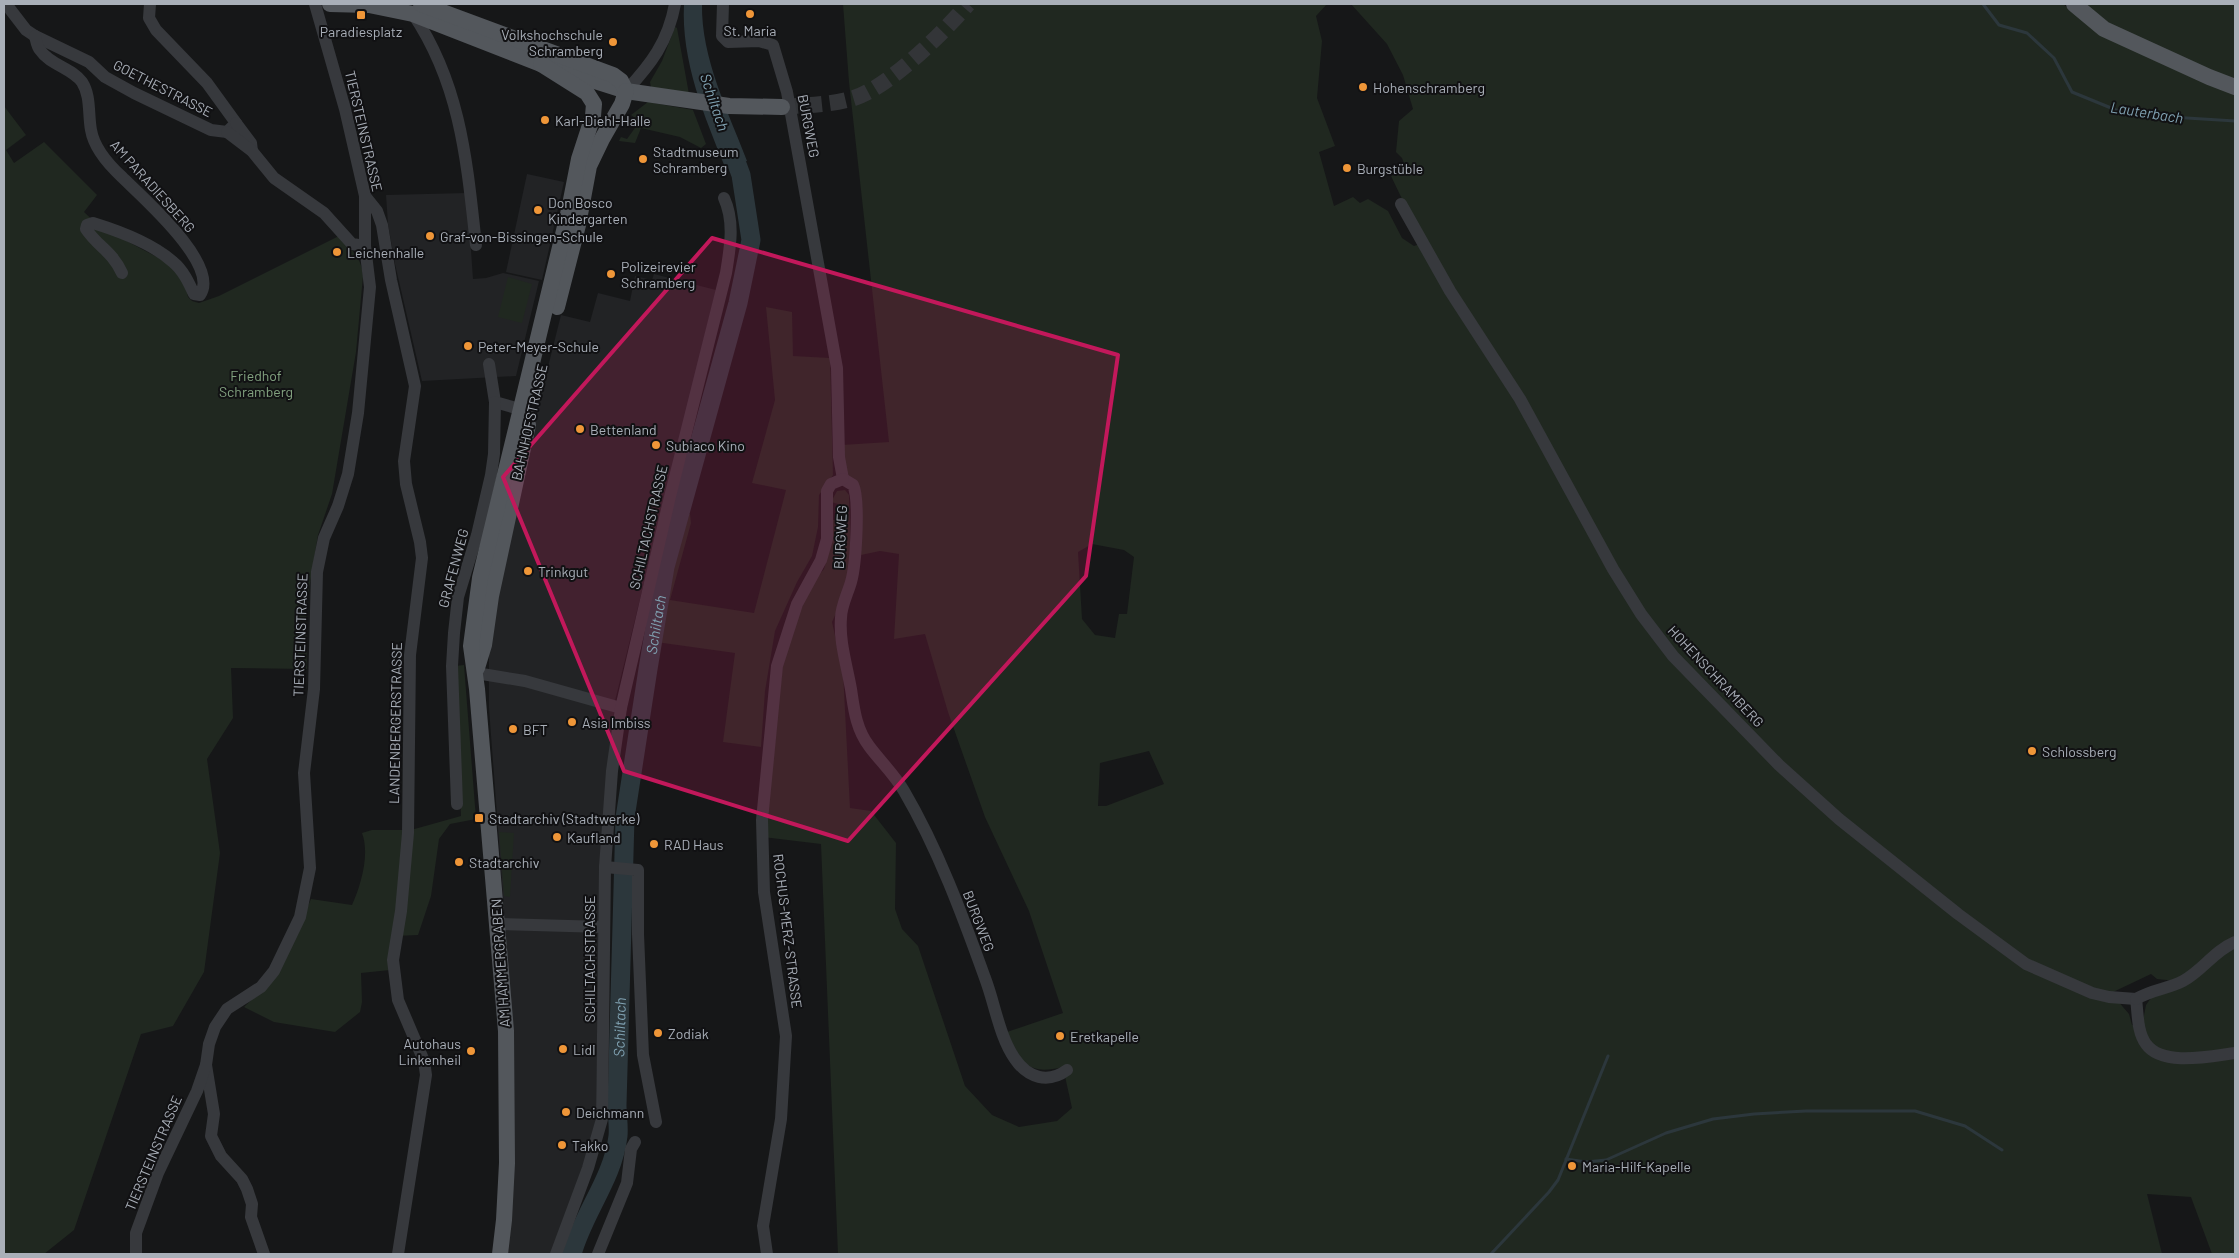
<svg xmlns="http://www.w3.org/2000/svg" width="2239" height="1258" viewBox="0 0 2239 1258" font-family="Barlow,sans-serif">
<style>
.built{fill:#222325}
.green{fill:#202820;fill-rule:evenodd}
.water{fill:#2c373c}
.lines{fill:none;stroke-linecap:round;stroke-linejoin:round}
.stream{stroke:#2c373c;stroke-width:3}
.river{stroke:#2c373c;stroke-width:19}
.major-tunnel{stroke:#333538;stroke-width:16;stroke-dasharray:16 8;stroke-linecap:butt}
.minor{stroke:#37393d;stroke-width:12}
.major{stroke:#53575c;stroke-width:16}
.marked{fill:#c2185b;fill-opacity:0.2;stroke:#c2185b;stroke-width:4;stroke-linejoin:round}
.poi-dot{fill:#ef9638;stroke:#111113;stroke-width:2}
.labels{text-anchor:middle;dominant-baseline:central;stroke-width:4;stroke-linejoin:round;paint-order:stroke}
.poi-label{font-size:14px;fill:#a9afb8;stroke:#111113;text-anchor:start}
.street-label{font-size:14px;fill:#a9afb8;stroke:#111113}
.park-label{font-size:14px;fill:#83a380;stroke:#111113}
.water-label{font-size:15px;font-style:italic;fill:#80a2b2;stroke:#111113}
</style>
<rect width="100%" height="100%" fill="#161718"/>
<g class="built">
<polygon points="527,174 564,182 542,280 506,272"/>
<polygon points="467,193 473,279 486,278 503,273 539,281 516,376 422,381 395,264 388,224 386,195"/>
<polygon points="654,274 716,290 615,701 599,897 596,1118 589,1155 552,1254 506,1254 507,949 489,708 489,642 518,487 561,315 590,322 598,293 630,301 635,276 652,280"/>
</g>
<g class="green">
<path d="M843,4H1327L1316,16L1322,41L1317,98L1335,146L1319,152L1334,206L1353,197L1360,203L1368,199L1388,211L1402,238L1414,246L1426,242L1403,201L1391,176L1402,172L1405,166L1402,158L1396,152L1399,121L1413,109L1403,75L1387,44L1351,4H2063L2100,35L2235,91V937L2176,981L2157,979L2151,974L2111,993L2129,1014L2132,1025L2142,1026L2146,1005L2151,998L2235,945V1254H2212L2191,1197L2147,1194L2162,1254H838L821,844L763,837L785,646L812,583L824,569L827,558L830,520H838V504L831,502L837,491L845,490L849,495L851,557L848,588L832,622L843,671L850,808L871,811L896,843L895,909L902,929L918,946L965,1086L992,1115L1019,1127L1057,1121L1072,1108L1063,1067C1026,1076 1021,1062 1007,1032L1063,1013L1029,911L985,817L948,712L925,634L894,639L899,554L880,551L861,555L858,524L845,473L842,445L889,442L849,82ZM1092,544L1124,550L1134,557L1127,614H1119L1115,638L1095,635L1082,619L1078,552ZM1149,751L1164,784L1106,806H1098L1100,763Z"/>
<polygon points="2080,4 2235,4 2235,82 2106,25"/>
<polygon points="675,27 677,28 689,94 651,87 650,82 662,61"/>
<polygon points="648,102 693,110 706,144 701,148 680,137 641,128 635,143 619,141 621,137 627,139 640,121 631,115"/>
<path d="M4,106L26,135L6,150L14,163L44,142L97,195L84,212L100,227L172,265L185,283L188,297L192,301L199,303L219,296L339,236C351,249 362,258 363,276L356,352L332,494L318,535L306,607L307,669L231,668L233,718L207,759L220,853L204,972L173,1026L141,1034L74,1230L44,1254H4Z"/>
<polygon points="508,277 532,284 522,323 498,317"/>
<polygon points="766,307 792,312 793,356 830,358 833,475 819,495 818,527 812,556 797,582 775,631 765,691 761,747 723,742 735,653 656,642 670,566 685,512 690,514 691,523 670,600 754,613 786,490 752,483 775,400"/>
<path d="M464,665L476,819L450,824L439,839L431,896L418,935L395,936L390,970L361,973L362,1002L360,1012L335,1032L274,1022L244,1007L266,986L281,967L311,899L352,905C361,885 370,854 362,833L372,830H411L461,816L455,666Z"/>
<polygon points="499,832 514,833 510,897 504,896"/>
</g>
<path class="water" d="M684,4H702C701,58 728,111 747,161L725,167C704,115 681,61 684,4Z"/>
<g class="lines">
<g class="stream">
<polyline points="1983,4 1999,25 2027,33 2054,58 2072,92 2116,110 2171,117 2235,121"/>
<polyline points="1566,1159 1586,1162 1606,1160 1666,1133 1713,1119 1754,1114 1806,1111 1915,1111 1965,1126 2002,1150"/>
<polyline points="1491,1254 1549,1192 1558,1180 1608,1056"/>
</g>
<path class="river" id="s1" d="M572,1254C583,1213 613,1179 618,1136C619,1126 617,1115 617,1105L625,818L648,669L665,567L738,303L751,240L741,175L728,140"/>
<path class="major-tunnel" d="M782,107C806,105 831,105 854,98C889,87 944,32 968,4"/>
<g class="minor">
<polyline points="6,4 26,30 35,36 89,62 105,77 134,93 211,130 227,132 236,123 207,83 156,30 149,18 150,4"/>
<polyline points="723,4 722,36 728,42 759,41 773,45 787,92 837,368 839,457 843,479"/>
<path d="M413,14C461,85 467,163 476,245"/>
<path d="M35,36C36,40 37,47 40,50C50,65 72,68 82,82C91,96 88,114 91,130C94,148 109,165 122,177C141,196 221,265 200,295L194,294C189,283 183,270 173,262C152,243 119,231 93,223L87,225L86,229C98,247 112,251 122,273"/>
<path d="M626,91C651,64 668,42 675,4"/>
<polyline points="236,123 251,143 252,151"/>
<polyline points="227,132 252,151 274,178 324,213 352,244 365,246"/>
<polyline points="365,196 377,211 382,225 391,280 415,386 404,461 406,484 420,542 422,558 410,655 408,833 401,911 393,960 398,1000 424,1061 426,1075 398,1254"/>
<polyline points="1401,204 1450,291 1520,399 1613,569 1641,614 1673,656 1779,765 1839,819 1958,914 2026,964 2092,993 2109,997 2136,999"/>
<polyline points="489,364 495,402 530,412"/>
<path d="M843,479L853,485C860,499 856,565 851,582C848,593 841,606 841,618C839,641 847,666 851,689C854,709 856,729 869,746C880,761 894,774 904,791C938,849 962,914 985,978C995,1004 999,1036 1015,1059C1028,1078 1048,1084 1067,1070"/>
<polyline points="476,673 525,681 621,708"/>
<polyline points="457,804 452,666 454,633 458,597 477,535 491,475 494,454 495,402"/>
<polyline points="605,867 638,870 638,934 643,1055 656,1122"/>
<polyline points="498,924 604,927"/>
<path d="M2136,999C2138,1013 2137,1032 2146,1044C2162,1067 2211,1056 2235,1053"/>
<path d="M2136,999C2153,989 2168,989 2183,981C2202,971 2214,951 2235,942"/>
<polyline points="206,1065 214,1114 211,1136 221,1156 242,1179 247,1189 252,1204 251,1217 264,1254"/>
<polyline points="136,1254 136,1233 158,1173 197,1091 206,1065 209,1044 215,1027 227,1009 261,987 274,971 300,917 310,868 304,773 314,689 317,572 324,538 338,506 348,474 358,413 370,287 365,246 365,196 345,109 315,4"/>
<path d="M556,1254L588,1168L602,1119L605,867L612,771L621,708L669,501L726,273C730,248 735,222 724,198"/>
<polyline points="598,1254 627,1183 631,1149 635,1142"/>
<polyline points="767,1254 763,1226 781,1119 786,1036 764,892 762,820 777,666 797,604 821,560 827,539 827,491 831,484 843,479"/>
</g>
<g class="major">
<polyline points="330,4 369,5 413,14 541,64 626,91 729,106 782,107"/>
<polyline points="421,4 613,75 621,81 626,91"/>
<polyline points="2074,4 2104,29 2209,77 2235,87"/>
<polyline points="557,307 578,225 589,166 602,139 622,104 626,91"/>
<polyline points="477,668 484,645 491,596 528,425"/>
<polyline points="500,1254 504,1220 507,1163 506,1031 477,689 471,646 480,578 569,210 579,159 593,116 594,104 587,93 541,64"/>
</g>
</g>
<path class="marked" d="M712,238L1118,355L1086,576L848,841L624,771L503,477Z"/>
<g class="poi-dot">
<circle cx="750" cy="14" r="5"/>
<rect x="356" y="10" width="10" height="10" rx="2.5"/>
<circle cx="613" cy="42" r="5"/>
<circle cx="1363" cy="87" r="5"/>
<circle cx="545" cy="120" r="5"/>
<circle cx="643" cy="159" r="5"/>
<circle cx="1347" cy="168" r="5"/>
<circle cx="538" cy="210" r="5"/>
<circle cx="430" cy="236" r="5"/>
<circle cx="337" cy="252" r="5"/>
<circle cx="611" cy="274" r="5"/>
<circle cx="468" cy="346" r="5"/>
<circle cx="580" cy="429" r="5"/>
<circle cx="656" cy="445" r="5"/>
<circle cx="528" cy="571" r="5"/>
<circle cx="572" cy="722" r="5"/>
<circle cx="513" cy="729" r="5"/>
<circle cx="2032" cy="751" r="5"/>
<rect x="474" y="813" width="10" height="10" rx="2.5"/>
<circle cx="557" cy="837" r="5"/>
<circle cx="654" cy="844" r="5"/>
<circle cx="459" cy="862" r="5"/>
<circle cx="658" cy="1033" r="5"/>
<circle cx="1060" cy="1036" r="5"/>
<circle cx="563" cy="1049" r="5"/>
<circle cx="471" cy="1051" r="5"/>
<circle cx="566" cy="1112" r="5"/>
<circle cx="562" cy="1145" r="5"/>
<circle cx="1572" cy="1166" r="5"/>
</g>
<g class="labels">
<g class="poi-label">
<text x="750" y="30" text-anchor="middle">St. Maria</text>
<text x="361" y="31" text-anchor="middle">Paradiesplatz</text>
<text x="603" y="34" text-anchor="end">Volkshochschule<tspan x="603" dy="16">Schramberg</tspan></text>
<text x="1373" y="87">Hohenschramberg</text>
<text x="555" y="120">Karl-Diehl-Halle</text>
<text x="653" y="151">Stadtmuseum<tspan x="653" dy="16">Schramberg</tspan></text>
<text x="1357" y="168">Burgstüble</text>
<text x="548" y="202">Don Bosco<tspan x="548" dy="16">Kindergarten</tspan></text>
<text x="440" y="236">Graf-von-Bissingen-Schule</text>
<text x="347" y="252">Leichenhalle</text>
<text x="621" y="266">Polizeirevier<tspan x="621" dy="16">Schramberg</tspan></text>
<text x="478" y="346">Peter-Meyer-Schule</text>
<text x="590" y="429">Bettenland</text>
<text x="666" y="445">Subiaco Kino</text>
<text x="538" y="571">Trinkgut</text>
<text x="582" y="722">Asia Imbiss</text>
<text x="523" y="729">BFT</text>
<text x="2042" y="751">Schlossberg</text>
<text x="489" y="818">Stadtarchiv (Stadtwerke)</text>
<text x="567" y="837">Kaufland</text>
<text x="664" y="844">RAD Haus</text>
<text x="469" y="862">Stadtarchiv</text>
<text x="668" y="1033">Zodiak</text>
<text x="1070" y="1036">Eretkapelle</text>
<text x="461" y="1043" text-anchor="end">Autohaus<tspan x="461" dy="16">Linkenheil</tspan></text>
<text x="573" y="1049">Lidl</text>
<text x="576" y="1112">Deichmann</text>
<text x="572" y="1145">Takko</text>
<text x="1582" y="1166">Maria-Hilf-Kapelle</text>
</g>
<g class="street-label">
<text transform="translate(163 88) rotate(27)">GOETHESTRASSE</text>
<text transform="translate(809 126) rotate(79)">BURGWEG</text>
<text transform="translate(364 131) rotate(77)">TIERSTEINSTRASSE</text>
<text transform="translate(153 186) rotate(48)">AM PARADIESBERG</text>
<text transform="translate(529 422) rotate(-77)">BAHNHOFSTRASSE</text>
<text transform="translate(648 527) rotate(-77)">SCHILTACHSTRASSE</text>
<text transform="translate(840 537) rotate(-87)">BURGWEG</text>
<text transform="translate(453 568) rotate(-75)">GRAFENWEG</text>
<text transform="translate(300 635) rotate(-88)">TIERSTEINSTRASSE</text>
<text transform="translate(1716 676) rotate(47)">HOHENSCHRAMBERG</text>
<text transform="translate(395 723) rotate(-89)">LANDENBERGERSTRASSE</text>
<text transform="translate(979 921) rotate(69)">BURGWEG</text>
<text transform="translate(788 931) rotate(83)">ROCHUS-MERZ-STRASSE</text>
<text transform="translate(589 959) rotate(-90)">SCHILTACHSTRASSE</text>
<text transform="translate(500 963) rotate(-94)">AM HAMMERGRABEN</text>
<text transform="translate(153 1153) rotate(-67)">TIERSTEINSTRASSE</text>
</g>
<g class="park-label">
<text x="256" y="375">Friedhof<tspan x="256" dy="16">Schramberg</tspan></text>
</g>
<g class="water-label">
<text transform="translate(715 102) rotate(71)">Schiltach</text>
<text transform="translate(2147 112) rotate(9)">Lauterbach</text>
<text stroke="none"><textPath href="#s1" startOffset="641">Schiltach</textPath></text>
<text stroke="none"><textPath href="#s1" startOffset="236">Schiltach</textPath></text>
</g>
</g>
<rect width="2239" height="1258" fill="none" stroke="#a9afb8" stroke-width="10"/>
</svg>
